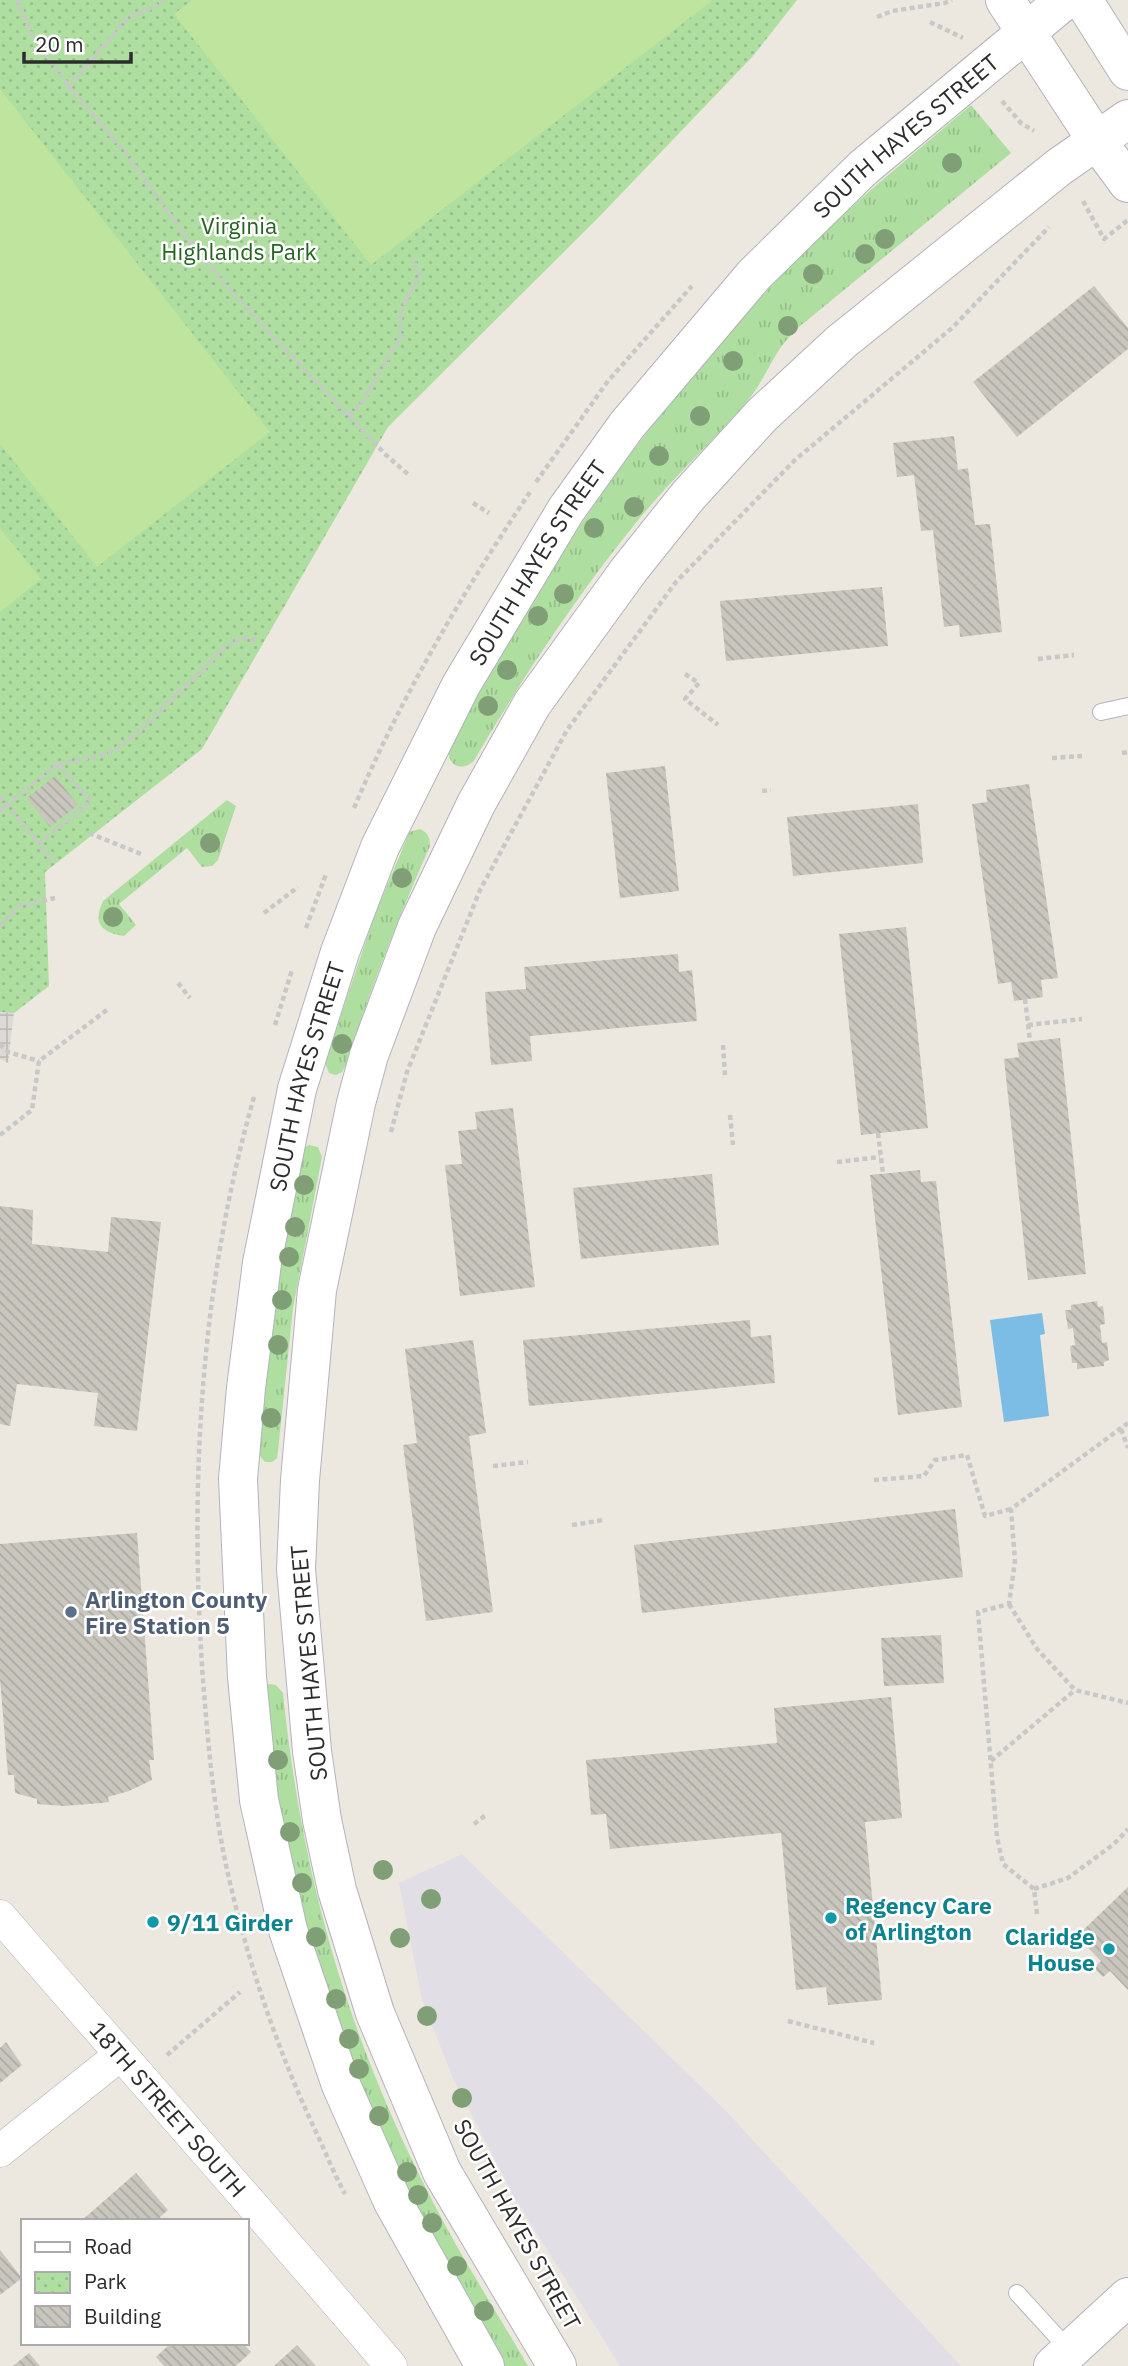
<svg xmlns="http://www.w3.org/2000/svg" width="1128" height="2366" viewBox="0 0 1128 2366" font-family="'IBM Plex Sans',sans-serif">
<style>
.industrial{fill:#e1dfe5}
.grass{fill:url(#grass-tufts)}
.park{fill:url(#park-dots)}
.pitch{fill:#bee49d}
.plaza{fill:url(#plaza-grid)}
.water{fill:#7bbde5}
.building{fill:url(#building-back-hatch)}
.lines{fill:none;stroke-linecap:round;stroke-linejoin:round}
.lane-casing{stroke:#b2b3be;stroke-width:18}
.street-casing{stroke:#b2b3be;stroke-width:33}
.secondary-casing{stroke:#b2b3be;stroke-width:40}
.path{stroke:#c8c8c8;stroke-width:4.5;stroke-dasharray:5 3.5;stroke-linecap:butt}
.lane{stroke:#fff;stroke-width:16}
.street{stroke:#fff;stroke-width:32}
.secondary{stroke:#fff;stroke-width:38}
.tree{fill:#809f76}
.service-dot{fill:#5c6f8a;stroke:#fff;stroke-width:2.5}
.culture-dot{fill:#0f9aa8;stroke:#fff;stroke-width:2.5}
.labels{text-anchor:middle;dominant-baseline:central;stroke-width:5;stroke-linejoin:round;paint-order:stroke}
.street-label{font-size:23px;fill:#2c2c2c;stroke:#fff}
.park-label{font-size:23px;fill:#276420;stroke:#fff}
.service-label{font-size:23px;font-weight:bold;fill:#4e5e75;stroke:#fff;text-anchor:start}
.culture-label{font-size:23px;font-weight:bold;fill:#0d838f;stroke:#fff;text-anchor:start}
</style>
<defs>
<pattern id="grass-tufts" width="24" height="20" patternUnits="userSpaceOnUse" patternTransform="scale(1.75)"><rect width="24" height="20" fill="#aedea0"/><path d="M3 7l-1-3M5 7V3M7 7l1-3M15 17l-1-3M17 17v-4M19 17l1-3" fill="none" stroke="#96bf8a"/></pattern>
<pattern id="park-dots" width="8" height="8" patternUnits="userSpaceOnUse" patternTransform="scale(1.75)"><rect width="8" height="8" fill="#aedea0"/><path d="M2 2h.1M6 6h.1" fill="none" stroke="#96bf8a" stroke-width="1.8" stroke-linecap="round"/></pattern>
<pattern id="plaza-grid" width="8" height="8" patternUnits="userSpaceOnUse" patternTransform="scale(1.75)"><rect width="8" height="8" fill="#dddad6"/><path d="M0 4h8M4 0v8" fill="none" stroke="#bebbb8"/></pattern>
<pattern id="building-back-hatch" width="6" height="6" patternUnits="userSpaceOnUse" patternTransform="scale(1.75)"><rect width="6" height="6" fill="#c8c6bd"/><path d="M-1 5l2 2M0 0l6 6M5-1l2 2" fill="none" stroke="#acaaa3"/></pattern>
</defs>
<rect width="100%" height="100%" fill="#ece8df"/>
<polygon class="industrial" points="462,1854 726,2111 961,2366 620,2366 514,2197 452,2076 422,2000 399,1883"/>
<g class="grass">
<path d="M971,105L1011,153L799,327C793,333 786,340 781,347C768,366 760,388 744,405C710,444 672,479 639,519C577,595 523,677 473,762C460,772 448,765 448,749C546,557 675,376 831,226C876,184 924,145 971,105Z"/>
<path d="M227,800L236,806L218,860L212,866L202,867L187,848L119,904L136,925L124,936C100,932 93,923 103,901Z"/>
<path d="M420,829C428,833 430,837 430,846C398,918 370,990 346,1065L342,1072L336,1075L329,1073L325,1063L374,917L407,838L409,832Z"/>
<polygon points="309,1145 318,1147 322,1157 293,1308 278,1451 277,1458 272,1462 265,1462 260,1456 258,1445 269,1328 303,1148"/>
<path d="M269,1684L276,1685L283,1693C302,1877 347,2036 432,2200C461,2257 496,2311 528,2366H505L398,2180L335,2032L283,1840L262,1691Z"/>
</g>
<polygon class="park" points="0,0 797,0 753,56 598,218 388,427 202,749 45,872 49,986 14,1013 0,1012"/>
<g class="pitch">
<polygon points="192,0 713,0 371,265 174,14"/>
<polygon points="0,89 270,432 97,567 0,444"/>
<polygon points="0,528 41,579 0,612"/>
</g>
<polygon class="plaza" points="0,1012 14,1013 8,1063 0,1059"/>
<polygon class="water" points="1042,1313 1045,1334 1040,1335 1049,1416 1004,1422 990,1320"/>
<g class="building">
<polygon points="1094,286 1128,328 1128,349 1017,437 973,382"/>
<polygon points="954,436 958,470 968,468 975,525 990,524 1002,632 960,637 959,625 944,627 933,530 921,531 914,475 897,477 893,443"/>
<polygon points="882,587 888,646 726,661 720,601"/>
<polygon points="665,766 679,891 620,898 606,773"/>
<polygon points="55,776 78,805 50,827 27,798"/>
<polygon points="1029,784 1058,978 1041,980 1043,997 1014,1001 1011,982 998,984 972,804 987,802 986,790"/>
<polygon points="918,804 923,863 793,876 787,817"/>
<polygon points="906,927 928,1128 861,1135 839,934"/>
<polygon points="678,954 679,972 692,970 697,1021 530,1036 532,1061 491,1065 485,992 526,989 524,967"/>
<polygon points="1060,1038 1086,1274 1028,1280 1004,1059 1019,1057 1017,1043"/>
<polygon points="513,1108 535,1287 460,1296 445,1165 462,1164 458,1131 477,1129 475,1112"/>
<polygon points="920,1170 921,1182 936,1181 962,1407 898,1415 870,1175"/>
<polygon points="712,1174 719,1245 581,1259 573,1188"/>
<polygon points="0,1206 33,1210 32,1244 108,1252 111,1217 161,1222 137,1431 94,1426 98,1393 17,1384 10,1426 0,1424"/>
<polygon points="1097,1301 1098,1307 1103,1306 1105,1324 1100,1325 1102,1343 1107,1342 1109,1360 1104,1362 1104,1366 1077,1369 1077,1363 1072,1363 1070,1346 1075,1345 1073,1328 1068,1329 1065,1310 1071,1310 1071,1305"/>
<polygon points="750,1320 751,1337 771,1335 775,1383 529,1406 523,1340"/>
<polygon points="473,1340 486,1433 469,1436 493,1612 426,1621 403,1445 417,1443 405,1349"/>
<polygon points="955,1509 963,1577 642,1613 634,1545"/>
<polygon points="137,1533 154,1760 149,1760 152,1780 129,1791 108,1797 109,1802 101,1803 64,1806 37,1804 37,1799 15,1793 14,1775 8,1775 0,1679 0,1544"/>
<polygon points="941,1635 944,1683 884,1686 881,1638"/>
<polygon points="891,1697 902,1818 865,1822 882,2000 828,2005 826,1987 796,1990 781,1833 610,1849 606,1814 591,1815 586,1760 777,1743 774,1708"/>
<polygon points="1128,1887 1128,1990 1110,1971 1103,1977 1094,1968 1101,1961 1077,1936"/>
<polygon points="6,2042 22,2065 0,2083 0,2048"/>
<polygon points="136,2173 168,2210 160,2217 163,2221 81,2221"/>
<polygon points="0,2250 22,2278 0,2295"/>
<polygon points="171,2343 242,2343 251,2352 236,2366 164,2366 156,2357"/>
<polygon points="297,2345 316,2366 274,2366"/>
<polygon points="29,2353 40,2366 13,2366"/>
</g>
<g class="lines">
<defs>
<g id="lane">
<polyline points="1101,712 1128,706"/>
<polyline points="1017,2293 1069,2350"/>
</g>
<g id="street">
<path id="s1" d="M0,1916C130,2066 262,2214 391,2366"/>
<polyline points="0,2151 120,2055"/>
</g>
<g id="secondary">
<polyline points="1005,0 1097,141 1128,183"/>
<polyline points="1083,0 1128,71"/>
<path id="s2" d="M485,2366L393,2202L341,2085L288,1930L259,1800L247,1677L238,1479L246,1388L262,1263L297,1089L340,952L380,847L461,685L566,510L627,425L754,275L863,168L1065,0"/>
<polyline points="557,2366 442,2172 375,2013 337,1890 322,1820 312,1751 296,1569 300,1480 317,1290 356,1103 369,1055 417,927 476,804 532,704 629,570 688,496 762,415 841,342 1059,167 1128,119"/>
<polyline points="1053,2366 1128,2297"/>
</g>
</defs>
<use href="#lane" class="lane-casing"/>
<use href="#street" class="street-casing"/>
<use href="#secondary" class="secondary-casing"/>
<g class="path">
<polyline points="17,0 31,33 69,87 124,151 183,233 234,294 280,344 386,455 410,476"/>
<polyline points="877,17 892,11 945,3 952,0"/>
<polyline points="930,22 963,38"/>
<polyline points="69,87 128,17 152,8 163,0"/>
<polyline points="1002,101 1021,123 1034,131"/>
<polyline points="1083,201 1104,239 1128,220"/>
<polyline points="349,416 363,401 401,336 400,313 420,274 412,258"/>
<polyline points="536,482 608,381 692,286"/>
<polyline points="473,503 489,513"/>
<polyline points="1038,659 1074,655"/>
<polyline points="685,674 699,683 685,699 718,725"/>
<polyline points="1122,753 1128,752"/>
<polyline points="1052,758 1082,756"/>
<polyline points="58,764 94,757 115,750 135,735 225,648 241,638 257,640"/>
<polyline points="762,791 771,790"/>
<polyline points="0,797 39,844"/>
<path d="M354,808C401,697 463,592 530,492"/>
<polyline points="0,811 58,764 91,801 39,844 53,862"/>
<polyline points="89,833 141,854"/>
<polyline points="264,913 298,887"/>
<polyline points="0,926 20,906 55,898"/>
<polyline points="306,928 326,874"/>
<polyline points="178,983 190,998"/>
<polyline points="1025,999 1030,1041"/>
<polyline points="275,1025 292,970"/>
<polyline points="1028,1025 1082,1019"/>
<polyline points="0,1044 8,1052 39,1061"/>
<polyline points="723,1045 725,1075"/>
<path d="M254,1097C200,1286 189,1486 203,1680C208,1742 213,1804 226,1865C246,1957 276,2047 316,2132C326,2153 334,2174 345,2194"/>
<polyline points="730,1115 733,1145"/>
<polyline points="391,1132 407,1072 480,890 567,730 676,582 795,460 952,328 1049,227"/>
<polyline points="878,1133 883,1174"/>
<polyline points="0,1135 32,1110 39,1061 107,1010"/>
<polyline points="837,1162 880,1157"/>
<polyline points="1121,1429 1128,1448"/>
<polyline points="493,1466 528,1462"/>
<polyline points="874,1480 924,1476 935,1460 967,1455 985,1516 1011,1509"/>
<polyline points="572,1525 604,1520"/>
<polyline points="1009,1604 1037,1649 1075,1690 1128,1703"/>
<polyline points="991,1761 1075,1690"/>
<polyline points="474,1824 486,1815"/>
<polyline points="1034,1889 1068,1878 1114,1844 1128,1829"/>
<polyline points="1037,1914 1034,1889 1003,1864 997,1837 978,1612 1009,1604 1015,1561 1011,1509 1128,1423"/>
<polyline points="788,2021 874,2043"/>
<polyline points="167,2055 240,1992"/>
</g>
<use href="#lane" class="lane"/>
<use href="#street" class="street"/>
<use href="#secondary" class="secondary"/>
</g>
<g class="tree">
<circle cx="952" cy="163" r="10"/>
<circle cx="885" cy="239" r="10"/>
<circle cx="865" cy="254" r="10"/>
<circle cx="813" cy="274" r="10"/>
<circle cx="788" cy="326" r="10"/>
<circle cx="733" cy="361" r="10"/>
<circle cx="700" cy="416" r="10"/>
<circle cx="659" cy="456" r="10"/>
<circle cx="634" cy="507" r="10"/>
<circle cx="594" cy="528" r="10"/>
<circle cx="564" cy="594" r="10"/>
<circle cx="538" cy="616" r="10"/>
<circle cx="507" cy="670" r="10"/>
<circle cx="488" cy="706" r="10"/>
<circle cx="210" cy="843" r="10"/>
<circle cx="402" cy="878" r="10"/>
<circle cx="113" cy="917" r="10"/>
<circle cx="342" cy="1044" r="10"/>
<circle cx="304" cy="1185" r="10"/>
<circle cx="295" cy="1227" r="10"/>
<circle cx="289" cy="1257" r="10"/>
<circle cx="282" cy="1300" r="10"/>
<circle cx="278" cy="1345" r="10"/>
<circle cx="271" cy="1418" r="10"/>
<circle cx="278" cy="1760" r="10"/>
<circle cx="290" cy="1832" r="10"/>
<circle cx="383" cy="1870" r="10"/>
<circle cx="302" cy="1883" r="10"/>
<circle cx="431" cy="1899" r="10"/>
<circle cx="316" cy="1937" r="10"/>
<circle cx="400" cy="1938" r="10"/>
<circle cx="336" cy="1999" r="10"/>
<circle cx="427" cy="2016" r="10"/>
<circle cx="349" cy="2039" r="10"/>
<circle cx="359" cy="2069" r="10"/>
<circle cx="462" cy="2098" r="10"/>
<circle cx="379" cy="2116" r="10"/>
<circle cx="407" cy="2172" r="10"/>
<circle cx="418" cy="2195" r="10"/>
<circle cx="432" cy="2223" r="10"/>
<circle cx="457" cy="2266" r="10"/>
<circle cx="484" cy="2311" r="10"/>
</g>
<circle class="service-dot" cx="71" cy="1612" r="7"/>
<g class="culture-dot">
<circle cx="831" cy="1918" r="7"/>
<circle cx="153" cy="1922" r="7"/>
<circle cx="1109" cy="1949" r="7"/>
</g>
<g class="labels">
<g class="street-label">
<text stroke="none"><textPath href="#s2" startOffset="2478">SOUTH HAYES STREET</textPath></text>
<text stroke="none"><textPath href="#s2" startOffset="1911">SOUTH HAYES STREET</textPath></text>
<text stroke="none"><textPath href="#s2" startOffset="1344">SOUTH HAYES STREET</textPath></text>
<text transform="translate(308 1663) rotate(-95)">SOUTH HAYES STREET</text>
<text stroke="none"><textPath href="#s1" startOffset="256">18TH STREET SOUTH</textPath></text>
<text transform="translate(518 2224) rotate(61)">SOUTH HAYES STREET</text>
</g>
<g class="park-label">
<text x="239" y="225">Virginia<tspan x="239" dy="26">Highlands Park</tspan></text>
</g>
<g class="service-label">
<text x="85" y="1599">Arlington County<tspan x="85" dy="26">Fire Station 5</tspan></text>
</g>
<g class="culture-label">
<text x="845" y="1905">Regency Care<tspan x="845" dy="26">of Arlington</tspan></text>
<text x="167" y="1922">9/11 Girder</text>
<text x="1095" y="1936" text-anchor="end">Claridge<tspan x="1095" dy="26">House</tspan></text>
</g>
</g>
<rect x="21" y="2219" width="228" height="126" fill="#ffffff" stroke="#ababab" stroke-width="2"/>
<rect x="35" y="2242" width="35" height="10" fill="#ffffff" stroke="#ababab" stroke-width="2"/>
<text x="84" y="2254" font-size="21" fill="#2c2c2c">Road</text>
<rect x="35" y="2272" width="35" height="21" fill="url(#park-dots)" stroke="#ababab" stroke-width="2"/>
<text x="84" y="2289" font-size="21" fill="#2c2c2c">Park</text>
<rect x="35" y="2306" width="35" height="21" fill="url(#building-back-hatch)" stroke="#ababab" stroke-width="2"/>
<text x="84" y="2324" font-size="21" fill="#2c2c2c">Building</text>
<path d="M24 52v10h107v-10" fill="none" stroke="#2c2c2c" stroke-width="3.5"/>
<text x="35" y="52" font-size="21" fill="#2c2c2c" stroke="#ffffff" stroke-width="5" paint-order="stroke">20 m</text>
</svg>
